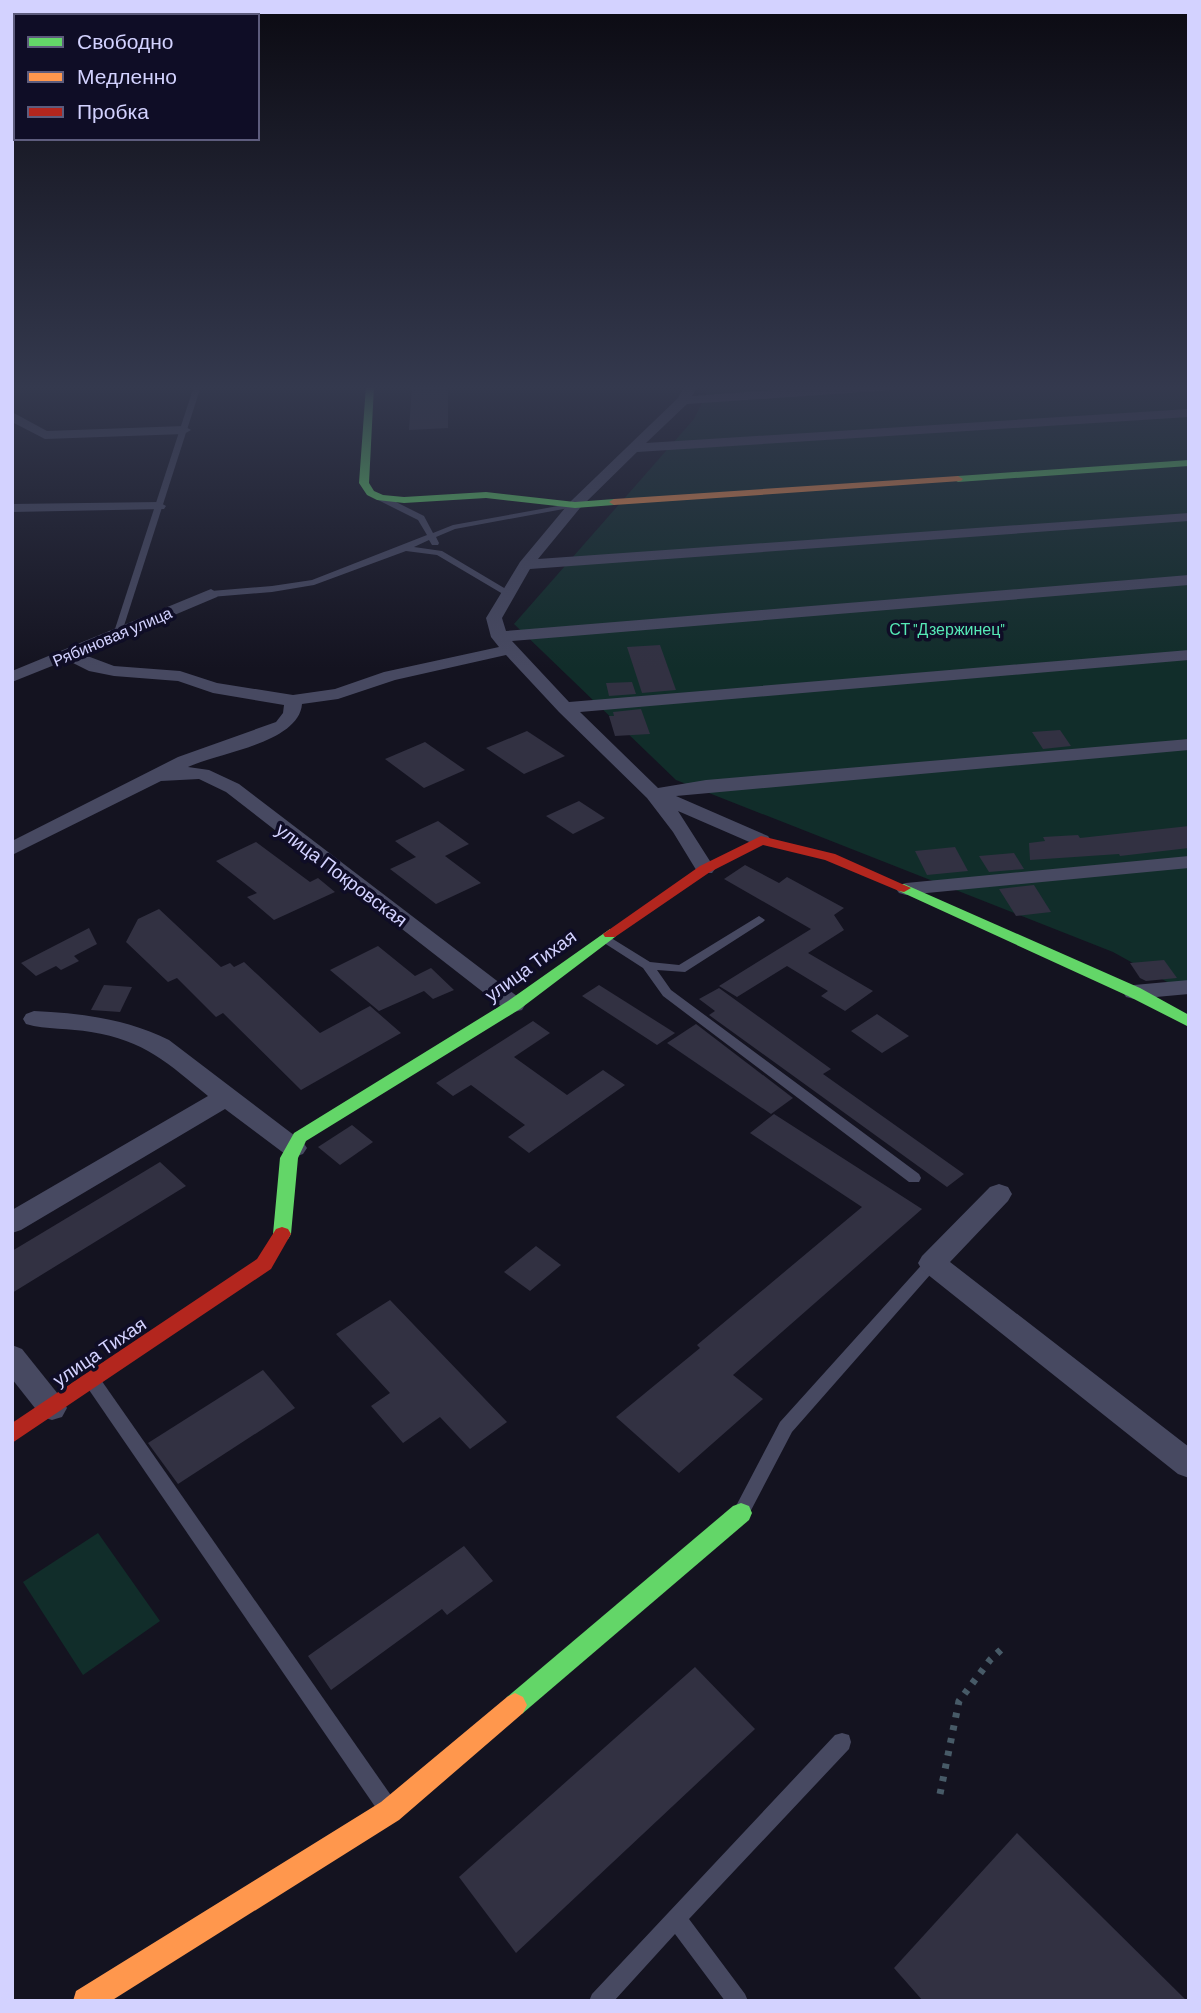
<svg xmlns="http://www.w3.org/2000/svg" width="1201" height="2013" viewBox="0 0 1201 2013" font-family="Barlow,sans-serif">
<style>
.green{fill:#112d2a}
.building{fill:#323142}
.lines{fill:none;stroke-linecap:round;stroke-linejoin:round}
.path{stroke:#475a67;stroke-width:7;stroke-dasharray:5 8;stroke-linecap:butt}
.lane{fill:#474961;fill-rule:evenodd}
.street{fill:#474961;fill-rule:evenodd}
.fast{fill:#63d668;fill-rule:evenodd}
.slow{fill:#ff974d;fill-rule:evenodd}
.jam{fill:#b3261e;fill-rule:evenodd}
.labels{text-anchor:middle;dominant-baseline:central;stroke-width:7;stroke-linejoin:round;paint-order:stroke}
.far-park-label{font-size:16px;fill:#56e8b6;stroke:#0f0d26}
.far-street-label{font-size:16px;fill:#d3d2ff;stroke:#0f0d26}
.street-label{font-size:19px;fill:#d3d2ff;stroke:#0f0d26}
</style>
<rect width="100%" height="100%" fill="#141320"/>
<g class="green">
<polygon points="710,386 1189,386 1189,994 1113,952 676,780 514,624 694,419"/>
<polygon points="98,1533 160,1621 83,1675 23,1582"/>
</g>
<g class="building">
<polygon points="412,386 448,386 448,428 409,430"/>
<polygon points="660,645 676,690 642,693 627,647"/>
<polygon points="632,682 636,694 609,696 606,683"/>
<polygon points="641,709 650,734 615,736 609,716 614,716 613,712"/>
<polygon points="1060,730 1071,746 1043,749 1032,732"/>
<polygon points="527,731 565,756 524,774 486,748"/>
<polygon points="425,742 465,770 424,788 385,759"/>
<polygon points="579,801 605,818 573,834 546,816"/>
<polygon points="438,821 469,844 445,856 481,883 436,904 390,869 416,857 395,841"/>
<polygon points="1189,826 1189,848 1120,856 1119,854 1030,860 1029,843 1045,841 1043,837 1078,835 1080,838"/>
<polygon points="256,842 310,882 318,878 335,892 274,920 247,897 257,893 216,861"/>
<polygon points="955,847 968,871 927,875 915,851"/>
<polygon points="1014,853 1024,869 989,872 979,856"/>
<polygon points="745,865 779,883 787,877 844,908 834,915 844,930 808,953 873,991 845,1011 821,996 828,991 787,966 737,997 719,986 811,929 724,879"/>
<polygon points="1034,885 1051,912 1016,916 999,889"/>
<polygon points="159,909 221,967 230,963 234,967 244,962 320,1033 370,1006 401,1033 301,1090 223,1013 216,1017 177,978 168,982 126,942 138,919"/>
<polygon points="89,928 97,944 74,956 79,961 61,970 56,966 36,976 21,963"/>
<polygon points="378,946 415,976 431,968 454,990 433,999 424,991 379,1011 330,970"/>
<polygon points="1164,960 1177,978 1146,981 1140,978 1130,963"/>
<polygon points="104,985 132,987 120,1012 91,1010"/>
<polygon points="599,985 675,1033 657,1045 582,996"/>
<polygon points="719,988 831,1069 823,1074 964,1174 947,1187 709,1015 715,1011 699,999"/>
<polygon points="877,1014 909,1036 882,1053 851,1031"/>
<polygon points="533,1021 550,1033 514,1057 567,1095 603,1070 625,1085 529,1153 508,1137 525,1125 471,1085 453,1096 436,1083"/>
<polygon points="696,1024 793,1098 771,1114 667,1043"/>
<polygon points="774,1114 922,1209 733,1375 763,1399 679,1473 616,1417 700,1348 697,1345 862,1207 750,1133"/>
<polygon points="352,1125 373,1142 340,1165 318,1147"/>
<polygon points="160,1162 186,1186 12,1293 12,1251"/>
<polygon points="536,1246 561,1265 530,1291 504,1272"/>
<polygon points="390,1300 507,1422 470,1449 440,1417 403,1443 371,1406 390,1393 336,1334"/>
<polygon points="263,1370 295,1408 178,1484 148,1443"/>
<polygon points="464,1546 493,1581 447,1615 442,1609 331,1690 308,1656"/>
<polygon points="695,1667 755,1729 516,1953 459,1877"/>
<polygon points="1017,1833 1187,2001 923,2001 894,1968"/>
</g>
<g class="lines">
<polyline class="path" points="940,1794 959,1701 990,1660 1005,1646"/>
<g class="lane">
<polygon points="194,386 201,386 122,632 115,634 114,632"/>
<polygon points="378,496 384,496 424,516 433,533 453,525 569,504 573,506 569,508 455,529 436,537 439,543 438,545 432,545 429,540 414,547 442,551 511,592 512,594 508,597 437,555 406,551 314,585 272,592 211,597 207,594 211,591 272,586 312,580 427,535 418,520 378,500"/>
<polygon points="759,916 765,920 763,922 685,972 657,970 671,990 919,1174 921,1178 919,1182 909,1182 663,996 643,968 598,939 600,936 608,936 650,962 679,965"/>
<polygon points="932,1257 937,1259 939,1263 937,1267 792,1432 748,1516 742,1519 736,1516 734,1511 736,1506 780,1422 927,1259"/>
<polygon points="93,1375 99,1377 390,1794 393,1801 390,1808 383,1811 376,1808 87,1387 85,1382 87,1377"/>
<polygon points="842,1733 849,1735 851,1742 849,1749 689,1919 745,1994 748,2001 725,2001 675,1934 614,2001 589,2001 592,1994 835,1735"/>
</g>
<g class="street">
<path d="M685,386H698L692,396L829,386H899L893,390L687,404L646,443L1189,409V417L637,452L580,508L538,559L1189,513V521L530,569L502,618L506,631L1189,575V585L512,641L569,702L1189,650V660L580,712L658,788L706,780L1189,739V750L676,796L768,836L771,840L768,844H754L678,811L715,869L712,873H698L673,832L647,798L559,712L506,655L395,680L338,699L302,704C299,743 218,753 188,767L209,770L239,784L522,1000L525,1005L522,1010L514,1012L506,1010L226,792L199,779L161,781L12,855V841L178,757L276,722L283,713L284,705L213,693L178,681L114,676L89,671L67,660L12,682V671L211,589L219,594L217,597L82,654L114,666L180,671L217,683L293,695L335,689L384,672L499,647L491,637L486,618L520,562L570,502L678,398Z"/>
<polygon points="12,412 47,431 184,426 191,430 184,434 45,439 12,422"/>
<polygon points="159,502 166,506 164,509 12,512 12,504"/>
<polygon points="1189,856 1189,868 906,895 899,893 896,889 899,885 906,883"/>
<polygon points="1189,980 1189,994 1134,999 1126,997 1123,992 1126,987 1134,985"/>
<path d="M34,1011C80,1013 127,1019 169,1040L303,1142L307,1148L303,1154L294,1157L285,1154L225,1109L21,1230L12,1233V1210L208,1096C169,1064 144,1040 91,1032C70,1028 46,1030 26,1024L23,1019L26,1014Z"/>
<polygon points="999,1184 1008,1187 1012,1194 1008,1201 950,1262 1189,1447 1189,1478 1178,1474 922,1270 918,1263 922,1256 990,1187"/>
<polygon points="12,1345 22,1349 62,1399 67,1408 62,1417 52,1420 42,1417 12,1379"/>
</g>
<g class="fast">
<polygon points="366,386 374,386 369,483 374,491 383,495 404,497 486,492 575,502 614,499 619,502 614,505 575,508 486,498 404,503 377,500 367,495 359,483"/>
<polygon points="1189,460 1189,466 958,482 953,479 958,476"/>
<polygon points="904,884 1140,988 1189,1015 1189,1027 1128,996 899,891 897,888 899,885"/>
<polygon points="610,929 615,931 617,934 615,937 520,1009 306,1141 298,1158 291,1234 288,1239 282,1241 276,1239 273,1234 280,1158 294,1133 508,1001"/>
<polygon points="741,1503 749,1506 752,1513 749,1520 523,1713 515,1717 507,1713 503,1705 507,1697 733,1506"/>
</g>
<g class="slow">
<polygon points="958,476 963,479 961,481 614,505 609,502 614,499"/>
<polygon points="515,1693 523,1697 527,1705 523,1713 399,1820 111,2001 73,2001 76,1991 381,1802 507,1697"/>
</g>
<g class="jam">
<polygon points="761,836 835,854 911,888 904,892 899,891 825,860 763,845 710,872 615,937 605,937 603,934 700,866"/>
<polygon points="282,1227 288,1229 291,1234 271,1269 12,1443 12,1423 257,1259 276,1229"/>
</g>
</g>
<linearGradient id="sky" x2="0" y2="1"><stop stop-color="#0b0a12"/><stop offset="0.58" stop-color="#34394e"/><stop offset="1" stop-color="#34394e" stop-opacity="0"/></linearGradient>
<rect width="1201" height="668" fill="url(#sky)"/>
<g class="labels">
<g class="far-park-label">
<text x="947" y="628">СТ "Дзержинец"</text>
</g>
<g class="far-street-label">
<text transform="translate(112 636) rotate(-23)">Рябиновая улица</text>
</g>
<g class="street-label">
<text transform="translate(342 874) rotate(37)">улица Покровская</text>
<text transform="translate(530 965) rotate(-36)">улица Тихая</text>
<text transform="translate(99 1351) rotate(-34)">улица Тихая</text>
</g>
</g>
<rect width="1201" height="2013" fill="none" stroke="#d3d2ff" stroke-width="28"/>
<rect x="14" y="14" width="245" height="126" fill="#0f0d26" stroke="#5d5c7d" stroke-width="2"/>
<rect x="28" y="37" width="35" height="10" fill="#63d668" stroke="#5d5c7d" stroke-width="2"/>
<text x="77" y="49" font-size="21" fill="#d3d2ff">Свободно</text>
<rect x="28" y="72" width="35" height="10" fill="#ff974d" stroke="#5d5c7d" stroke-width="2"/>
<text x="77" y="84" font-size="21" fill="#d3d2ff">Медленно</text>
<rect x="28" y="107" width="35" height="10" fill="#b3261e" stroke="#5d5c7d" stroke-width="2"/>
<text x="77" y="119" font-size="21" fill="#d3d2ff">Пробка</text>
</svg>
